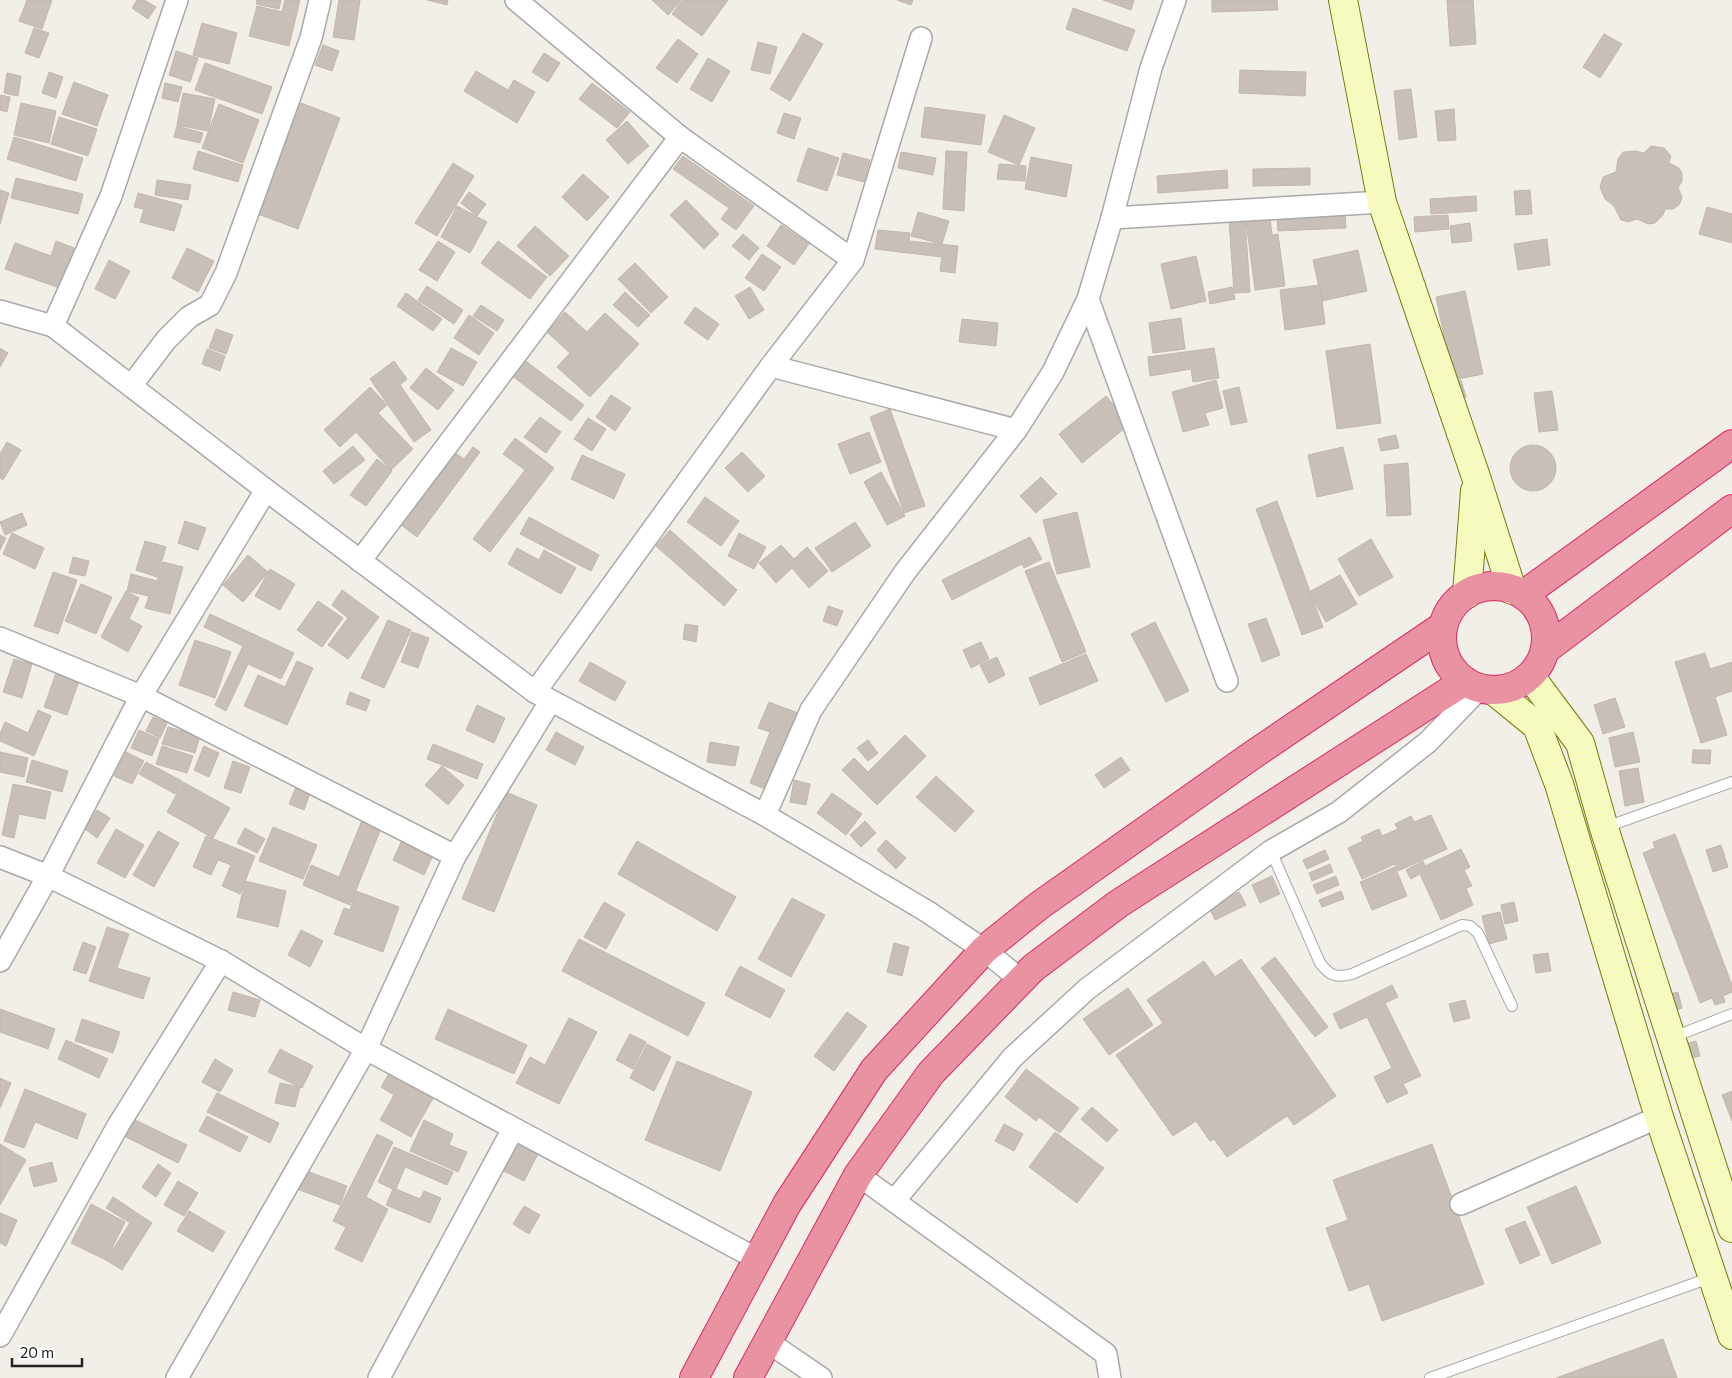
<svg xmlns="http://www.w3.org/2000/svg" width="1732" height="1378" viewBox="0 0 1732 1378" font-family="Commissioner,sans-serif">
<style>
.building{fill:#c7bfb8;stroke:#c4b6ab}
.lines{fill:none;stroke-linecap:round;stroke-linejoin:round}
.lane-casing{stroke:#a9a9a9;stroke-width:12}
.street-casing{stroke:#a9a9a9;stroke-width:24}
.secondary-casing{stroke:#707d05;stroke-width:30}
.highway-casing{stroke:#dc2a67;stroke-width:30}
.lane{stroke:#fff;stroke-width:10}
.street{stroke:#fff;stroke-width:21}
.secondary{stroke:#f7fabf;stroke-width:28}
.highway{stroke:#e892a2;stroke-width:28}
</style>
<rect width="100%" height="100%" fill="#f2efe9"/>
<g class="building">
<polygon points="27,0 52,0 42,29 19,21"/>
<polygon points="137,0 144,0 156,7 148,19 132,8"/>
<polygon points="257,0 281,0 279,9 256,4"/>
<polygon points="285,0 300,0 289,46 249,36 257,6 282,12"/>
<polygon points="339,0 360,0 354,40 333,37"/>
<polygon points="427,0 448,0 447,5"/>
<polygon points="652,0 680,0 681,1 668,15"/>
<polygon points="683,0 728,0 702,36 672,14"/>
<polygon points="897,0 913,0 911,5"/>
<polygon points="1103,0 1134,0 1131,10"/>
<polygon points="1212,0 1277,0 1278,10 1212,12"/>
<polygon points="1447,0 1473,0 1476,44 1450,46"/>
<polygon points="1073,8 1135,30 1127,51 1066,29"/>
<polygon points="202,23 237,33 229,64 193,55"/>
<polygon points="34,28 49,33 39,58 25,53"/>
<polygon points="803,33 823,44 790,101 770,89"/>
<polygon points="1604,34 1622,44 1600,78 1583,67"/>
<polygon points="678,39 698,54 677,83 656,68"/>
<polygon points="758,42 777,47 770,74 751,70"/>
<polygon points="323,45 339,51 332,71 315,65"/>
<polygon points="176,51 198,58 190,82 169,75"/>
<polygon points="544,53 560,63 548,82 532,72"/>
<polygon points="708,58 730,71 712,102 690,89"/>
<polygon points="205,63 272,87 262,114 195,90"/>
<polygon points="1240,70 1306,72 1305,96 1239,93"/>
<polygon points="476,71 508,90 514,80 535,92 517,123 464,91"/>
<polygon points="49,72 63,77 56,98 42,93"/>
<polygon points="7,73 21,76 18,96 4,93"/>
<polygon points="74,82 108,95 97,126 62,114"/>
<polygon points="165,83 182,87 178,102 162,98"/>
<polygon points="592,83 630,112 617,128 579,99"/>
<polygon points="1411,89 1417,137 1399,140 1394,91"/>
<polygon points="183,93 215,99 208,131 177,125"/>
<polygon points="0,95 10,97 7,112 0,110"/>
<polygon points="21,103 56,111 49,143 14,135"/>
<polygon points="301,103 340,118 298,229 258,214"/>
<polygon points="219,104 259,120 243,163 202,148"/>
<polygon points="925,107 985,115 981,145 921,137"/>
<polygon points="1454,109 1456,140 1438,141 1435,111"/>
<polygon points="784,113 801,118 794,139 777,133"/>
<polygon points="1004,115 1035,128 1019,165 988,152"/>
<polygon points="59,117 97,129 88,156 51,144"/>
<polygon points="627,121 649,146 628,164 606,140"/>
<polygon points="177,126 203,133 200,143 174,137"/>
<polygon points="14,137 83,158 76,181 7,159"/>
<polygon points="1651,146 1664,148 1671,156 1669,163 1679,168 1682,173 1682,182 1678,187 1682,198 1679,205 1673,209 1665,209 1663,215 1655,223 1648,224 1637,219 1628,222 1621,220 1614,206 1605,199 1600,187 1603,177 1616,172 1618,159 1623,152 1635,151 1644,153"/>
<polygon points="808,148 839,158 827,191 797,181"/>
<polygon points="198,151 243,165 238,182 193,169"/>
<polygon points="946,151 967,152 964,211 943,209"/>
<polygon points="901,152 936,158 933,175 898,168"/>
<polygon points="843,153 870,160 864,182 837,175"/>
<polygon points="683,156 754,206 736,230 721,219 729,208 673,169"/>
<polygon points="1031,157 1072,165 1066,197 1025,189"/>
<polygon points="453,163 474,176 437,236 415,223"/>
<polygon points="999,164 1026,166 1025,181 997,179"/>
<polygon points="1310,168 1310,185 1253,186 1253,169"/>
<polygon points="1227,170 1228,188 1158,193 1157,176"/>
<polygon points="583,174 609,197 587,221 562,197"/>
<polygon points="16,178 83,194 78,214 11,198"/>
<polygon points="157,180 191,185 188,200 155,195"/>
<polygon points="0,190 9,193 0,224"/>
<polygon points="1530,190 1532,214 1516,215 1514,191"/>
<polygon points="469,192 486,204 477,216 461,203"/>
<polygon points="138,193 182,205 174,231 140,222 144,209 134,207"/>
<polygon points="1476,196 1477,211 1431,214 1430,199"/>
<polygon points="686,200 719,234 704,249 670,215"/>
<polygon points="457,206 487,222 470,253 441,237"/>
<polygon points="1707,207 1732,214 1732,243 1699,234"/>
<polygon points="918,212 949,221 942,244 911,236"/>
<polygon points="1345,215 1346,228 1278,231 1277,218"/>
<polygon points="1448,215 1449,229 1415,232 1414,217"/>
<polygon points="1270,218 1272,235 1278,234 1285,286 1255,290 1246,221"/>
<polygon points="1245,219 1250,292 1234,293 1229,220"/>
<polygon points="1470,223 1472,241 1452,243 1450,226"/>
<polygon points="781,225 809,244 794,265 767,246"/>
<polygon points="535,226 569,256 550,276 517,246"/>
<polygon points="878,230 910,233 909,241 958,246 955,273 940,271 942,257 875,249"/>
<polygon points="743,234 759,248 749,260 732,246"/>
<polygon points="1547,239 1550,265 1518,270 1514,244"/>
<polygon points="56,241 74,248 60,288 5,269 15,243 51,256"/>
<polygon points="438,241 455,252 437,281 419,270"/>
<polygon points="498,241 547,277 530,299 481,263"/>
<polygon points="187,248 214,261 198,292 172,278"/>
<polygon points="1358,250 1367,291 1322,301 1313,260"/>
<polygon points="762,254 781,267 764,291 745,278"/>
<polygon points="1196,256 1206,301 1171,309 1161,264"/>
<polygon points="109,260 130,271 115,299 95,289"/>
<polygon points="635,263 668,297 651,313 618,279"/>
<polygon points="1320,285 1325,324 1285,330 1280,290"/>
<polygon points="427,286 463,310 454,324 418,300"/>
<polygon points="750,287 764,310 749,319 735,296"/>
<polygon points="1232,287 1235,299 1210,304 1208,292"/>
<polygon points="1465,291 1483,374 1453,380 1436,297"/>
<polygon points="625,292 650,315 638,327 613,305"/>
<polygon points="406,293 442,319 433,331 397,306"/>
<polygon points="481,305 504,320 497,331 473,316"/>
<polygon points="695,307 719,324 708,340 684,323"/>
<polygon points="565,312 587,332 605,313 639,344 590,397 557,367 570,353 547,332"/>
<polygon points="469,315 494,333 479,355 454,338"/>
<polygon points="1181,318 1185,349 1153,353 1149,323"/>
<polygon points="962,319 998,323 996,346 959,342"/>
<polygon points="216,329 233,335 226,354 209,348"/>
<polygon points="1370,344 1381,423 1337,429 1326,351"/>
<polygon points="0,348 8,353 0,367"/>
<polygon points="451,348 477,362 463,386 437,372"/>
<polygon points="1214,348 1219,378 1193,382 1191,369 1150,376 1148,357"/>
<polygon points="207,349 225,356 220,371 202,364"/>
<polygon points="523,359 584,405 571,421 511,375"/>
<polygon points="394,361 407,379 400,385 431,430 414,442 370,379"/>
<polygon points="426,368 454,390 438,410 410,388"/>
<polygon points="1216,380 1223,408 1205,413 1209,425 1183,432 1172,392"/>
<polygon points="1461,380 1466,397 1455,400 1450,384"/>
<polygon points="370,387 387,405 378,413 413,449 391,470 356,432 340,447 324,430"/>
<polygon points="1239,387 1247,422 1231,425 1223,391"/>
<polygon points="1552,391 1558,430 1539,432 1534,393"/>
<polygon points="611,395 631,408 615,431 596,417"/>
<polygon points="1106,396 1130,424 1082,463 1059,434"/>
<polygon points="890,409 925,506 904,513 870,417"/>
<polygon points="540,417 561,432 546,453 524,437"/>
<polygon points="588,418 606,429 592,451 574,439"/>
<polygon points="869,432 881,462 850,474 838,444"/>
<polygon points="1396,435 1399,448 1381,451 1378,439"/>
<polygon points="515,438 554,468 490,552 473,539 525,470 503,454"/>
<polygon points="7,442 21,450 3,480 0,478 0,454"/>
<circle cx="1533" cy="468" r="23"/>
<polygon points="353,446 365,460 334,484 323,471"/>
<polygon points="473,447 480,452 417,537 396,521 450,449 464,459"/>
<polygon points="1343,447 1353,489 1317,497 1308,455"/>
<polygon points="742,452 765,476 748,492 725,468"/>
<polygon points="582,455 625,474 614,499 571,479"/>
<polygon points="377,459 392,471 366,506 350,495"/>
<polygon points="1408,463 1411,515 1387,516 1384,465"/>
<polygon points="881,472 905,516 887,525 864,482"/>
<polygon points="1041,477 1057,494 1036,513 1020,496"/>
<polygon points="705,497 739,521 721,546 687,522"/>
<polygon points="1277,501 1323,627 1302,635 1256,509"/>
<polygon points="1077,512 1090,567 1057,574 1043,520"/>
<polygon points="22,513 27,525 5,535 0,522"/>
<polygon points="529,517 599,555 591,571 520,534"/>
<polygon points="185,521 206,528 198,550 178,543"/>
<polygon points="855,522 871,546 832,572 815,548"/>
<polygon points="670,530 737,590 724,606 656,546"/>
<polygon points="12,533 44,548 35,569 3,554"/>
<polygon points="739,533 766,547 754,569 728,556"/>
<polygon points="0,535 6,538 0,550"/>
<polygon points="1030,537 1042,559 1024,568 1022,564 952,600 942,580"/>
<polygon points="1371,539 1393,577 1359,596 1338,559"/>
<polygon points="145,541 166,547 157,577 136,570"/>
<polygon points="781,545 794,559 807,547 828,571 809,588 792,568 776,583 759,563"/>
<polygon points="517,548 539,560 544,550 576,568 561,594 508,564"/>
<polygon points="248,555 268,572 243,602 223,585"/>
<polygon points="73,557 89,561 85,576 69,573"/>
<polygon points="163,562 183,567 170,614 145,608 149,596 127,591 131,574 157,581"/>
<polygon points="1049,562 1086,652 1062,662 1025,571"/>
<polygon points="270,569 295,584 280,610 255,596"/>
<polygon points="53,572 77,580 58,634 34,626"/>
<polygon points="1340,575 1357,604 1326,622 1309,592"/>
<polygon points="81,584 112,597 96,634 65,621"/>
<polygon points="342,590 379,617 348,659 328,645 348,618 332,605"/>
<polygon points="126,591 139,598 129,619 142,626 128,652 101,637"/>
<polygon points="318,601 343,618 322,647 297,630"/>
<polygon points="828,606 843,611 837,626 823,621"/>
<polygon points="210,614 294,653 281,679 248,664 226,711 215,705 243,646 204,627"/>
<polygon points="1266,618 1280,655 1262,662 1248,624"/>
<polygon points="388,620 411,630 384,688 361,678"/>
<polygon points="1155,622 1189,691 1166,702 1131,634"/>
<polygon points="685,624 698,626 696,642 683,639"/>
<polygon points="412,632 429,638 418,668 401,662"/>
<polygon points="195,640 231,652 215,698 179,685"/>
<polygon points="981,642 989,659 971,668 963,650"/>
<polygon points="1705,653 1710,669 1732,662 1732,691 1715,697 1727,735 1701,743 1675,662"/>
<polygon points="1086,654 1098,681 1040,705 1029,678"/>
<polygon points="997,657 1005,675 989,683 980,665"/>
<polygon points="14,659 32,664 22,698 3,692"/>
<polygon points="297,661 313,668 287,725 244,706 258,675 285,687"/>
<polygon points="590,662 626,682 615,701 579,681"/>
<polygon points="56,673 79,681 67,715 44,707"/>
<polygon points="350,692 370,700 366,711 346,704"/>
<polygon points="1615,698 1625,727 1603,734 1594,705"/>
<polygon points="769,702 798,713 768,790 750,783 770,732 758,728"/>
<polygon points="477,705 505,718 494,743 466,730"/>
<polygon points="38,710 51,716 34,756 0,741 0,734 5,722 28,733"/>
<polygon points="153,717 167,723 160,738 146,731"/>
<polygon points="168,727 200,736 195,753 162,744"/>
<polygon points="139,730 159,739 152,756 131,748"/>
<polygon points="556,732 584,747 575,765 546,750"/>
<polygon points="1633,732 1640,762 1615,767 1609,738"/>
<polygon points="905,735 926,756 877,805 842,770 854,758 868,772"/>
<polygon points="868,740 878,753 868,761 857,748"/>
<polygon points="710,742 739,747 735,766 707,762"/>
<polygon points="433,744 483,764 477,779 427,759"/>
<polygon points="162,746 193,756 187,773 156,764"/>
<polygon points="204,746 219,753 209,777 194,770"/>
<polygon points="1693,750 1711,750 1710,764 1692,763"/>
<polygon points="0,752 28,758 24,777 0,772"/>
<polygon points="126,752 144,761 132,784 114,776"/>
<polygon points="1121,757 1130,770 1104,788 1095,775"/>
<polygon points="32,760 68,771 62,792 26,782"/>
<polygon points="233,761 250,767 241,793 224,788"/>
<polygon points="146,762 182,781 175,794 139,774"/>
<polygon points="442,766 464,785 448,805 425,785"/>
<polygon points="1638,768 1644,802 1625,806 1619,771"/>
<polygon points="936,776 974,811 955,832 916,797"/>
<polygon points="794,780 810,784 806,805 790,802"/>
<polygon points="183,782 230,808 213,838 167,812"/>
<polygon points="298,782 312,787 304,810 289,804"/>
<polygon points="13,784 51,792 45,819 19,814 14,838 2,835"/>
<polygon points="506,792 537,805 494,912 462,899"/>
<polygon points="832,793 862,814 846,835 817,813"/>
<polygon points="97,810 110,818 97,838 85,829"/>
<polygon points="1431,815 1447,849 1398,871 1395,864 1362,879 1348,848 1363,841 1361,837 1379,829 1382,836 1398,829 1395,824 1411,816 1414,822"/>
<polygon points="363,818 382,826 350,905 303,885 311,865 339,877"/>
<polygon points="865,821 876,833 861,847 850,835"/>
<polygon points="273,827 317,845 303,879 259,861"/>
<polygon points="245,828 265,839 257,853 237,843"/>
<polygon points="116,829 144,845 125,878 97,863"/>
<polygon points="158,831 179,843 154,887 133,875"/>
<polygon points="1675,834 1732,985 1732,992 1723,996 1725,1002 1715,1005 1712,998 1700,1003 1643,853 1655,848 1653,842"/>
<polygon points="206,836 255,856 240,894 222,886 231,865 218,860 211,875 193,867"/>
<polygon points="403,838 434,853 424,875 393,860"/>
<polygon points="886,840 906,858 896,869 877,850"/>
<polygon points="637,841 736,897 717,931 618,874"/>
<polygon points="1721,845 1728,867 1713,872 1706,850"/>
<polygon points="1461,849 1470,867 1464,870 1472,886 1466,888 1473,905 1441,920 1420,874 1411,879 1406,870 1423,861 1425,866"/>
<polygon points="1325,850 1329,859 1307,869 1303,860"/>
<polygon points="1330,864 1333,872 1312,881 1309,873"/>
<polygon points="1395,867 1407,896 1372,910 1360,882"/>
<polygon points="1272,876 1280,894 1260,903 1252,885"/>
<polygon points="1336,876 1339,885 1317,894 1313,885"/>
<polygon points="245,881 286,891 278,927 237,917"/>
<polygon points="356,891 399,907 383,952 334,934 344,908 350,910"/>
<polygon points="1341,891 1344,899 1322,907 1319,900"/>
<polygon points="1239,892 1246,905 1215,920 1209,907"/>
<polygon points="792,898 825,915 791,977 758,959"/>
<polygon points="604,902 625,914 606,949 584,937"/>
<polygon points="1514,902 1518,921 1505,924 1501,905"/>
<polygon points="1500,912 1507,939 1489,944 1482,916"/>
<polygon points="107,927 129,934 117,968 150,978 143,999 89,981"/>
<polygon points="301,930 323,941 310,967 288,955"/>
<polygon points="579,939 705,1003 688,1036 562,971"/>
<polygon points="83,942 96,947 86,974 73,970"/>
<polygon points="894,943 909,947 902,976 887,972"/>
<polygon points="1548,953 1551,971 1536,973 1533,955"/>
<polygon points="1275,957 1328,1027 1315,1037 1261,968"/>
<polygon points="1241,959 1336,1096 1294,1125 1287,1116 1227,1157 1214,1139 1210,1141 1196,1121 1173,1136 1116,1055 1163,1023 1147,1000 1204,961 1215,977"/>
<polygon points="740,966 785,990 770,1018 725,995"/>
<polygon points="1392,985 1398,997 1385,1003 1421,1076 1403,1084 1408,1093 1387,1103 1374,1077 1392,1068 1367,1017 1340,1029 1333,1014"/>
<polygon points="1128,988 1153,1025 1109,1055 1083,1019"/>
<polygon points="233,992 260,1000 255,1017 228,1010"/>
<polygon points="1678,992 1682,1008 1666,1013 1661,996"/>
<polygon points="1465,1000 1470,1018 1454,1022 1449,1004"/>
<polygon points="0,1009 55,1029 48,1049 0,1032"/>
<polygon points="448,1009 527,1045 514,1074 435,1039"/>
<polygon points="847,1012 867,1026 834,1071 814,1056"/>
<polygon points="569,1018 597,1032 559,1104 516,1083 530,1057 545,1065"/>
<polygon points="82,1019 120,1032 113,1053 75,1041"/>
<polygon points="630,1034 646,1042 633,1069 616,1060"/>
<polygon points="66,1040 108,1059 99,1078 58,1059"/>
<polygon points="1696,1041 1700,1056 1684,1060 1680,1045"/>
<polygon points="647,1044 671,1057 654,1091 630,1078"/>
<polygon points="280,1049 313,1066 302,1088 268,1072"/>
<polygon points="215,1059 233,1070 220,1092 202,1082"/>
<polygon points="677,1061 752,1092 720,1171 645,1140"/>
<polygon points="1026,1069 1079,1108 1060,1133 1039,1117 1036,1121 1005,1097"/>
<polygon points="391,1070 435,1095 411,1137 380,1120 394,1095 381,1087"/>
<polygon points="0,1078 11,1083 0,1108"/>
<polygon points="280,1083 300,1087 295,1107 275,1103"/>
<polygon points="25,1089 86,1114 77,1139 35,1122 24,1148 4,1141"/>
<polygon points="1732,1091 1732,1121 1722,1095"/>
<polygon points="217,1093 279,1123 270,1143 207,1112"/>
<polygon points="1092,1107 1118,1130 1107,1142 1081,1119"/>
<polygon points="127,1116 187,1145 178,1163 118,1133"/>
<polygon points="207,1116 248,1137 240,1152 199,1131"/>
<polygon points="424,1120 453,1134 449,1145 467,1152 458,1172 410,1151"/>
<polygon points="1004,1124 1023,1134 1014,1151 995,1141"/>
<polygon points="1055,1132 1104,1168 1077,1203 1029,1167"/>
<polygon points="377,1134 393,1142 366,1197 388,1209 362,1262 335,1249 346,1227 333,1221"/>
<polygon points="520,1139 540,1150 524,1181 504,1171"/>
<polygon points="0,1144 26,1160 0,1205"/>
<polygon points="1432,1144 1484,1284 1382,1321 1369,1284 1349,1291 1326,1228 1348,1220 1333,1180"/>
<polygon points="394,1147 453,1172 447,1185 405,1167 396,1189 420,1199 424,1191 441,1198 430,1223 386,1205 393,1189 378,1182"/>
<polygon points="52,1162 57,1181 34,1187 29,1168"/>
<polygon points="158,1164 171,1173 156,1197 142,1187"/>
<polygon points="304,1170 347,1186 340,1205 297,1189"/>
<polygon points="178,1181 198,1193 184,1216 164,1205"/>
<polygon points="1576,1186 1601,1243 1552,1264 1527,1207"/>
<polygon points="113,1197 152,1223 122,1270 106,1260 130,1223 106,1208"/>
<polygon points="91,1204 125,1222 106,1260 71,1243"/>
<polygon points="524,1206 540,1215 529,1234 513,1224"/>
<polygon points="189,1211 225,1232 213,1252 177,1231"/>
<polygon points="0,1213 17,1220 6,1246 0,1243"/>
<polygon points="1525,1221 1540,1255 1520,1264 1505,1229"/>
<polygon points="1663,1339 1677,1378 1556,1378"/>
</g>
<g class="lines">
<defs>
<g id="lane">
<polyline points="1606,827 1732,782"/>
<path d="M1271,851L1320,963C1330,976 1336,978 1352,974L1462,925L1470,926L1478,933L1512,1006"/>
<polyline points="1671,1038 1732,1014"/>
<polyline points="1430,1378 1712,1277"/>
</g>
<g id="street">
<polyline points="516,0 680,137 853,260"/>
<polyline points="1112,218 1382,202"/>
<polyline points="1088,299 1227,681"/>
<polyline points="0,311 53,326 266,490 535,692 765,815 928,912 984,950 1021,980"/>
<polyline points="53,326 111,196 177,0"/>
<polyline points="771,366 1016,430"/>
<polyline points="131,386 166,340 189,317 210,305 226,273 311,38 320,0"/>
<polyline points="360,561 680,137"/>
<polyline points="0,638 141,696 455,856"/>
<polyline points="535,692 771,366 853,260 921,38"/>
<polyline points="765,815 811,710 905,572 1016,430 1053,372 1088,299 1112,218 1151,68 1175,0"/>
<polyline points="0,857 48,876 221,961 366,1049 757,1259"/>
<polyline points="0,961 48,876 141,696 266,490"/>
<polyline points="858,1175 1106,1354 1110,1378"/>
<polyline points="894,1201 1013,1057 1087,989 1271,851 1339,812 1428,742 1480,688"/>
<polyline points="1461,1204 1659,1117"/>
<polyline points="0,1336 119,1124 221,961"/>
<polyline points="768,1342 821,1378"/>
<polyline points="177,1378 366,1049 455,856 550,702"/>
<polyline points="379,1378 513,1129"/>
</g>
<g id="secondary">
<polyline points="1343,0 1382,202 1476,477 1512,590"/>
<polyline points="1467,594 1475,491"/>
<polyline points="1530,676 1580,743 1604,828 1732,1228"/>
<polyline points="1493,690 1537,726 1559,784 1659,1117 1732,1335"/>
</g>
<g id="highway">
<circle cx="1494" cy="638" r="52"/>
<polyline points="1523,595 1732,444"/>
<polyline points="1545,650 1732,509"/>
<polyline points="694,1378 787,1204 874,1070 984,950 1040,905 1254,754 1443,626"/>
<polyline points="748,1378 858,1175 931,1073 1033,968 1118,904 1465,681"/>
</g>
</defs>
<use href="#lane" class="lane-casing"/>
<use href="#street" class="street-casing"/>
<use href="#secondary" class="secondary-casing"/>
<use href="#highway" class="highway-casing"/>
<use href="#lane" class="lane"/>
<use href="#street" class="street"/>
<use href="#secondary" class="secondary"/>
<use href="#highway" class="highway"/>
</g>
<path d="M12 1358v8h70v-8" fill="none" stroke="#222222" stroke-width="2.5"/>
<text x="20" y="1358" font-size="15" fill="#222222" stroke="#ffffff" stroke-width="4" paint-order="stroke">20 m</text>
</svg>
